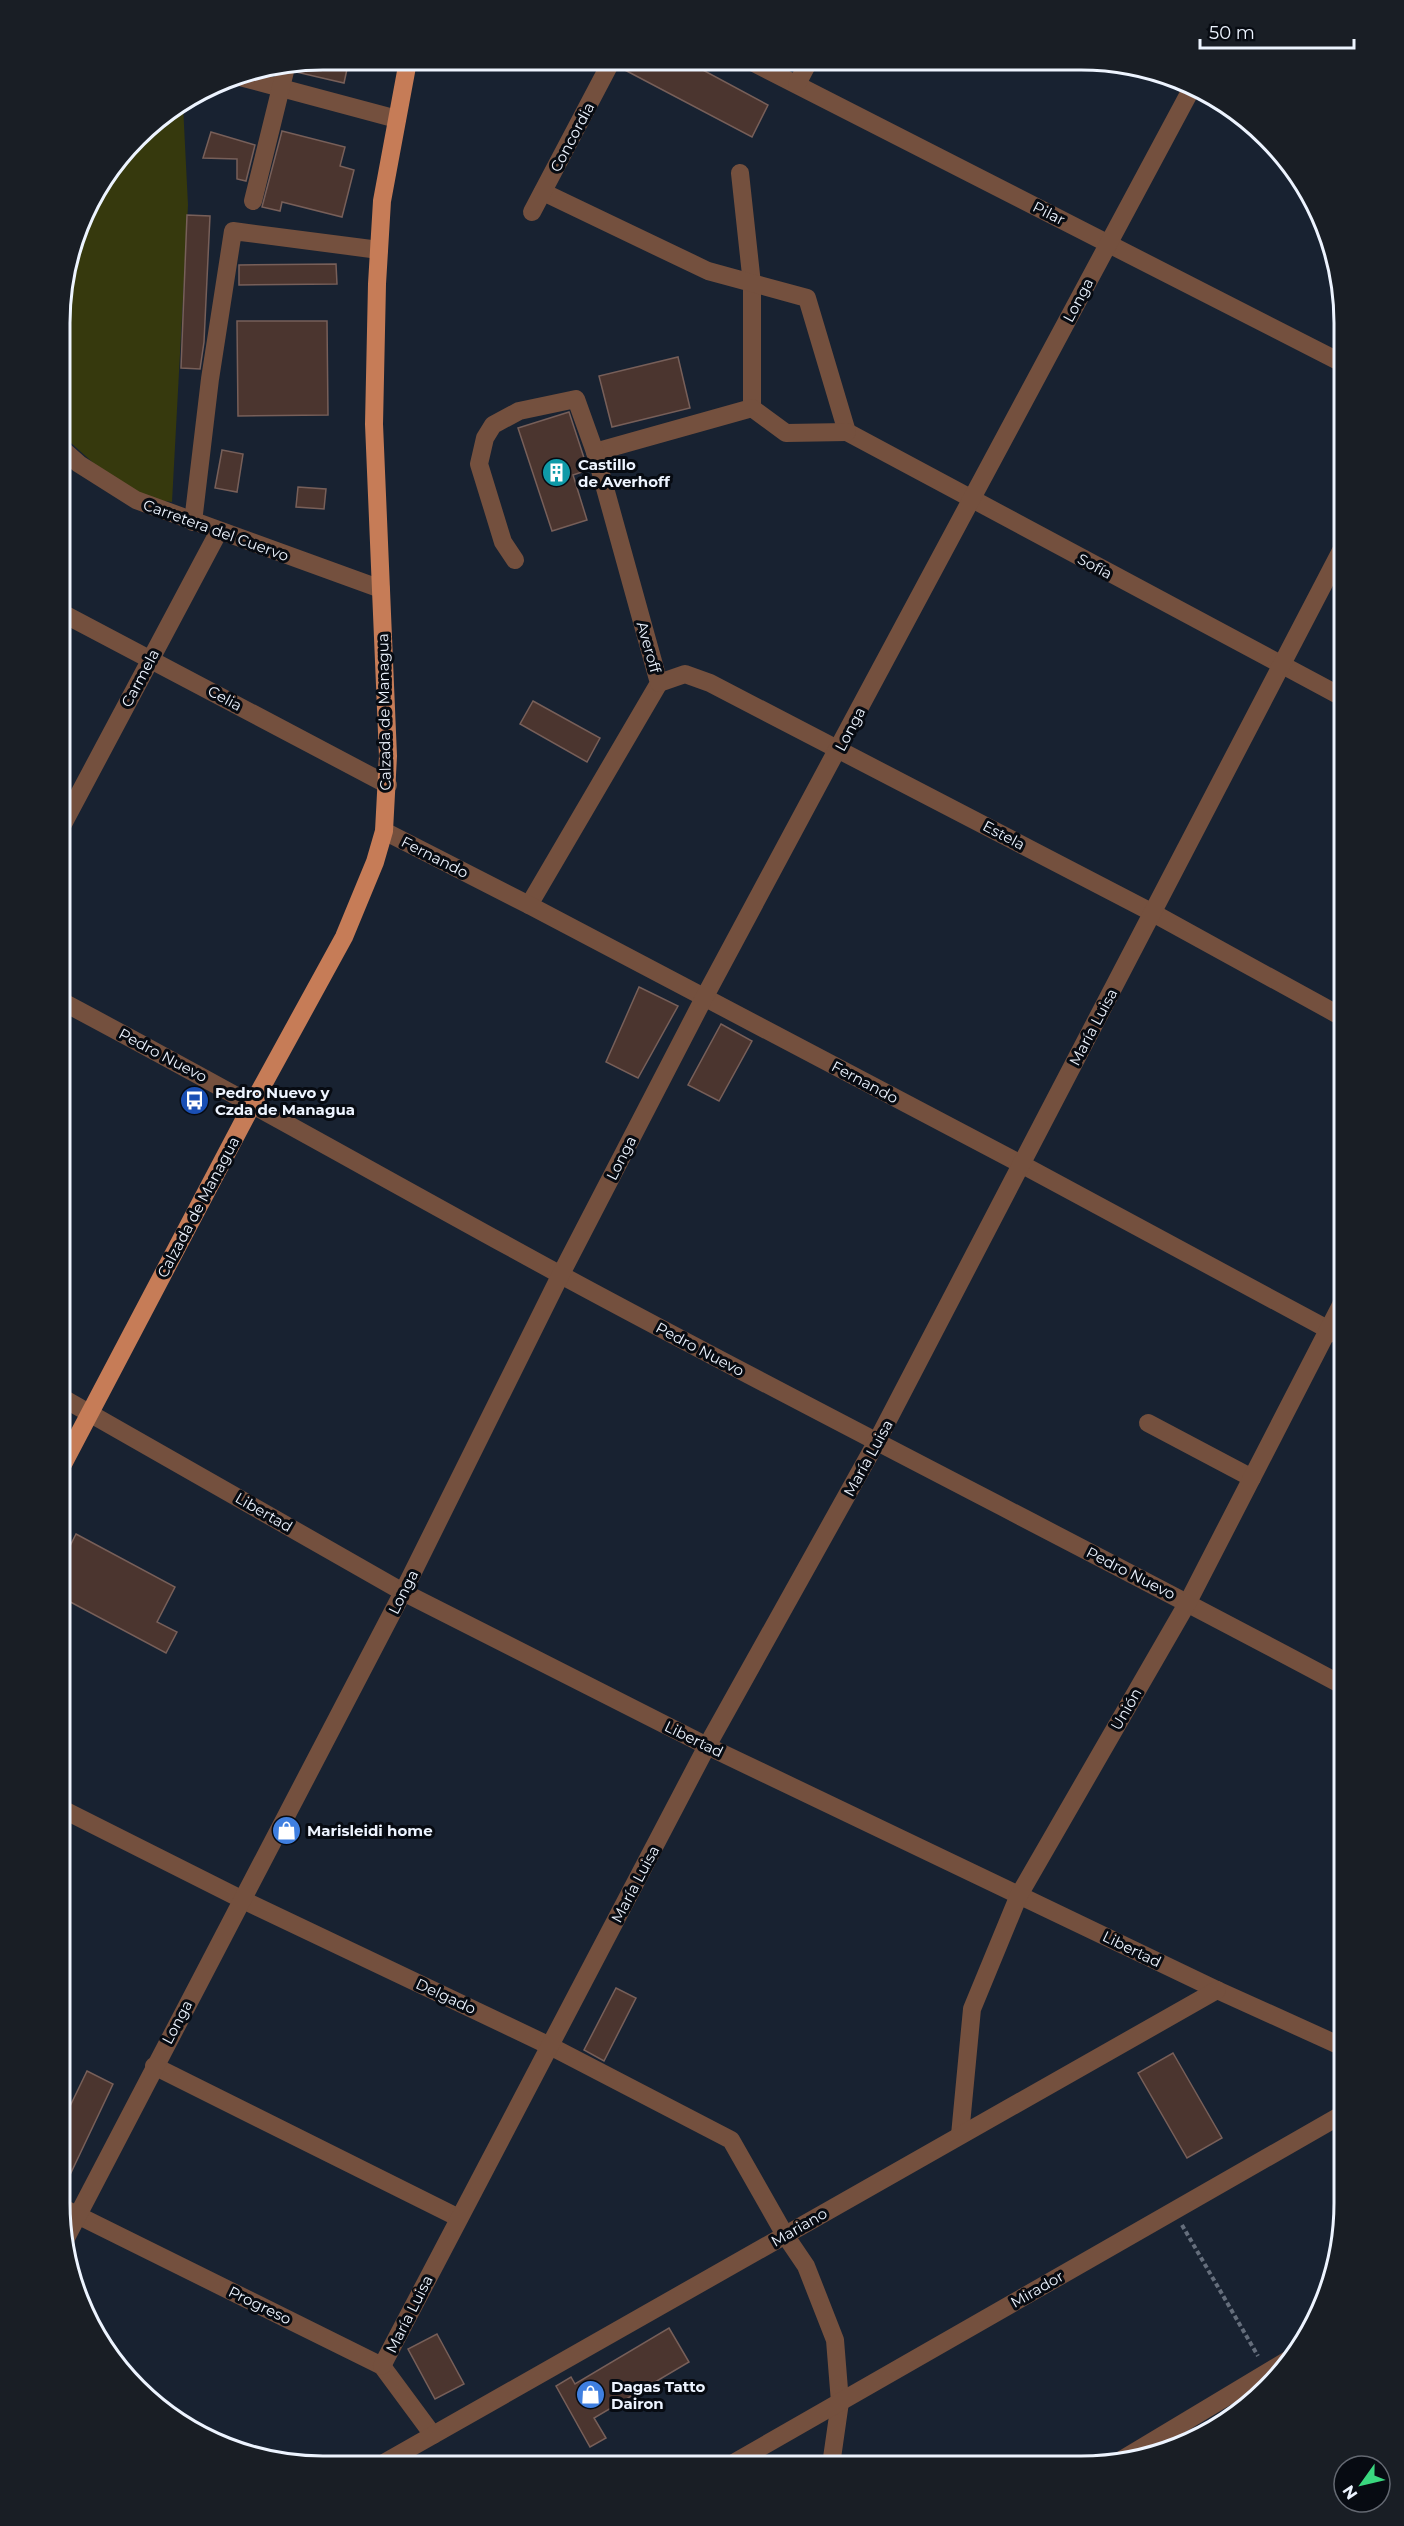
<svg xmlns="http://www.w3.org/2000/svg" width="1404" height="2526" viewBox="0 0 1404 2526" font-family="Montserrat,sans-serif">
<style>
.green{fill:#36390d}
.building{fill:#4b352f;stroke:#775f59;stroke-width:1.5}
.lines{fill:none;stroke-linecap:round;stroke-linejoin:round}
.path{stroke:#656e7c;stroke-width:4;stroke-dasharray:4.5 3;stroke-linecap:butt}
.minor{stroke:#74503e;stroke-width:18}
.major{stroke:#c67c57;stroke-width:18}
.labels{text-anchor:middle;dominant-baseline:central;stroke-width:6;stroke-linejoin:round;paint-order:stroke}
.street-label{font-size:15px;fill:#edf4ff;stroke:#070b12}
.poi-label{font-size:15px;font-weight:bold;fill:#edf4ff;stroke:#070b12;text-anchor:start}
.rim{fill:none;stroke:#edf4ff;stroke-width:3}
</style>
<rect width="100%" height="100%" fill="#182231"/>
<polygon class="green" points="183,105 188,205 172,502 149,499 108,476 62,435 62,289 87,206 149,126"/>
<g class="building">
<polygon points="323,60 349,60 344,83 296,72 297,65"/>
<polygon points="622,62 688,62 768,105 752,137 621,68"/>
<polygon points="282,131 345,147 340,166 354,170 342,217 282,202 280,211 262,207"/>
<polygon points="211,132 255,145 246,181 237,179 237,159 203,158"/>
<polygon points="187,215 210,216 204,342 200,369 181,368"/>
<polygon points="336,264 337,284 239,285 239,265"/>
<polygon points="237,321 327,321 328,415 238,416"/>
<polygon points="678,357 690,408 612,427 599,376"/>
<polygon points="569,412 588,470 573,475 587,520 552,531 518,428"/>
<polygon points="222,450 243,454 237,492 215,488"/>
<polygon points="298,487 326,489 324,509 296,507"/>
<polygon points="533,701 600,738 587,762 520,724"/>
<polygon points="639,987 678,1006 638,1078 606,1062"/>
<polygon points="721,1024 752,1041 719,1101 688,1085"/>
<polygon points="76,1534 175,1587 157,1622 177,1632 166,1653 61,1597 61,1564"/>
<polygon points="616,1988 636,1998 604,2061 584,2050"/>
<polygon points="1173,2053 1222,2138 1187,2158 1138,2073"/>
<polygon points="87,2071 113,2084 60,2196 60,2127"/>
<polygon points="669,2328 689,2362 594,2418 606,2438 590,2447 556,2386 571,2377 575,2384"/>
<polygon points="437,2334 464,2384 435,2399 408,2349"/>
</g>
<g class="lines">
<polyline class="path" points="1182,2225 1258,2356"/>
<g class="minor">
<polyline points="754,63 1344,364"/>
<polyline points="240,77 397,119"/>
<polyline points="797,84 808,63"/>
<polyline points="740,173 752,284 752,408"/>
<polyline points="543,192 708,271 807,298 847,432"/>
<polyline points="253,201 286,67"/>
<polyline points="532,212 611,62"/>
<polyline points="847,432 1344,698"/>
<polyline points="62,449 79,464 136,500 381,589"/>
<polyline points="595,452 752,408 786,433 847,432"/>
<polyline points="193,522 210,379 233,231 379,250"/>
<polyline points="515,560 503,542 479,464 485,438 493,425 519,411 576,399 595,452 659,683 529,905"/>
<polyline points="62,613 388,785"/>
<polyline points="659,683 685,674 710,683 1153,913 1344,1018"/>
<polyline points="62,826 219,531"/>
<polyline points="384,831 529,905 1021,1164 1344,1338"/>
<path d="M61,1001C229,1090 394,1184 561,1275C820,1415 1084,1547 1344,1686"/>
<polyline points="61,1397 403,1592 707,1746 1217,1990 1343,2047"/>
<polyline points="1148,1423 1252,1478"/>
<polyline points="60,1808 243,1900 550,2046 731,2140 785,2235 806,2266 835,2340 840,2402 831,2465"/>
<polyline points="154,2066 459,2218"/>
<polyline points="960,2135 972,2009 1019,1895 1188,1602 1344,1299"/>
<polyline points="61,2207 382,2366 433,2435"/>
<polyline points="66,2238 403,1592 561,1274 704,998 1193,86"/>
<polyline points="382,2366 707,1746 876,1443 1344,545"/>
<polyline points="1123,2459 1293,2357"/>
<polyline points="382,2464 1217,1990"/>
<polyline points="730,2465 1343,2114"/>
</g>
<polyline class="major" points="61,1468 253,1103 344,937 375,862 384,831 388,756 374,424 377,284 382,201 408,61"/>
</g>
<defs>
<symbol id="building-disc" viewBox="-11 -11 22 22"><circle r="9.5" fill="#0f9aa8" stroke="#070b12"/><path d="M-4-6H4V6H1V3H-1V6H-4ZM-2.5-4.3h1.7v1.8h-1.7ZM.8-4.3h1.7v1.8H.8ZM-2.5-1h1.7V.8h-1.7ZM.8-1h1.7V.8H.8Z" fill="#fff"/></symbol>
<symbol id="bus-disc" viewBox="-11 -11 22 22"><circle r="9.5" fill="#1a4fb4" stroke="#070b12"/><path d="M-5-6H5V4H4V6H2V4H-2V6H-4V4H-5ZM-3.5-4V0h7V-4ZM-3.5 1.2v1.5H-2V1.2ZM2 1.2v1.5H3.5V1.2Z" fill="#fff"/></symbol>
<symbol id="shop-disc" viewBox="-11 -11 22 22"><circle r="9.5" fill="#3f7fe0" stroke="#070b12"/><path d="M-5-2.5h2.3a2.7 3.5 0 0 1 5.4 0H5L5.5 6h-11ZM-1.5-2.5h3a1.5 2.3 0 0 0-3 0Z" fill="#fff"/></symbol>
</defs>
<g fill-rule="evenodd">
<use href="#building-disc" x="540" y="456" width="33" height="33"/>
<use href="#bus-disc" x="178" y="1084" width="33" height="33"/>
<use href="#shop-disc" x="270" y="1814" width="33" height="33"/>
<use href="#shop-disc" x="574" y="2378" width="33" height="33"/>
</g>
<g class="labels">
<g class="street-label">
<text transform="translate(572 137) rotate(-62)">Concordia</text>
<text transform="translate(1049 213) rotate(27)">Pilar</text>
<text transform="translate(1078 300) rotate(-62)">Longa</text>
<text transform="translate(216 530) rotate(20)">Carretera del Cuervo</text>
<text transform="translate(1095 566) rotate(28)">Sofía</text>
<text transform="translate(649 647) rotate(74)">Averoff</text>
<text transform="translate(140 678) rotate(-62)">Carmela</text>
<text transform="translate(225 698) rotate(28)">Celia</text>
<text transform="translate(384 712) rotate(-91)">Calzada de Managua</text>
<text transform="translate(850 729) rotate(-62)">Longa</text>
<text transform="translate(1004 835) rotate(28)">Estela</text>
<text transform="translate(435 857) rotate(27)">Fernando</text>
<text transform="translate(1093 1027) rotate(-62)">María Luisa</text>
<text transform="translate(163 1055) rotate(28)">Pedro Nuevo</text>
<text transform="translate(865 1082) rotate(28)">Fernando</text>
<text transform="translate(621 1158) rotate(-63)">Longa</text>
<text transform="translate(198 1207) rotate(-62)">Calzada de Managua</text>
<text transform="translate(700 1349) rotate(28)">Pedro Nuevo</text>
<text transform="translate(868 1458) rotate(-61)">María Luisa</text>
<text transform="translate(264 1512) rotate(30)">Libertad</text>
<text transform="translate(1131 1573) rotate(27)">Pedro Nuevo</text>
<text transform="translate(403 1592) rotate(-63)">Longa</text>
<text transform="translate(1126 1709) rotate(-60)">Unión</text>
<text transform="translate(694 1739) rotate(26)">Libertad</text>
<text transform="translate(635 1884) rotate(-62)">María Luisa</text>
<text transform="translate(1132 1949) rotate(26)">Libertad</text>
<text transform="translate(446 1996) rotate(25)">Delgado</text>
<text transform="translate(177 2022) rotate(-62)">Longa</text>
<text transform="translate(799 2227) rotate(-30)">Mariano</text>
<text transform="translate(1037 2289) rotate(-30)">Mirador</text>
<text transform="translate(260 2305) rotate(26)">Progreso</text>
<text transform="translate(409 2314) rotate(-63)">María Luisa</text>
</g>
<g class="poi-label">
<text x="578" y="464">Castillo<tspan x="578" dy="17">de Averhoff</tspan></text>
<text x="215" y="1092">Pedro Nuevo y<tspan x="215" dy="17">Czda de Managua</tspan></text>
<text x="307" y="1830">Marisleidi home</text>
<text x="611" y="2386">Dagas Tatto<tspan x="611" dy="17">Dairon</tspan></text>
</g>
</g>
<path d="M0 0H1404V2526H0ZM323 70H1081A253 253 0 0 1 1334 323V2203A253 253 0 0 1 1081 2456H323A253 253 0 0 1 70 2203V323A253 253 0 0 1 323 70Z" fill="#191e25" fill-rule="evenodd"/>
<path class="rim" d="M323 70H1081A253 253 0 0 1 1334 323V2203A253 253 0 0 1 1081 2456H323A253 253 0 0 1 70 2203V323A253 253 0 0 1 323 70Z"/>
<g transform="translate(1362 2484) rotate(236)"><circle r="28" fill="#070b12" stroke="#636871" stroke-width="1.5"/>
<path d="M0-4.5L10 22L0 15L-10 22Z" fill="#3ad77f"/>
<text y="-9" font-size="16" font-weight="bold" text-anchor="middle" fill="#edf4ff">N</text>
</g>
<path d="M1200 39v9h154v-9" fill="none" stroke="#edf4ff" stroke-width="3"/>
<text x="1209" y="39" font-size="18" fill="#edf4ff" stroke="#070b12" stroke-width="4.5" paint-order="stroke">50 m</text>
</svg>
